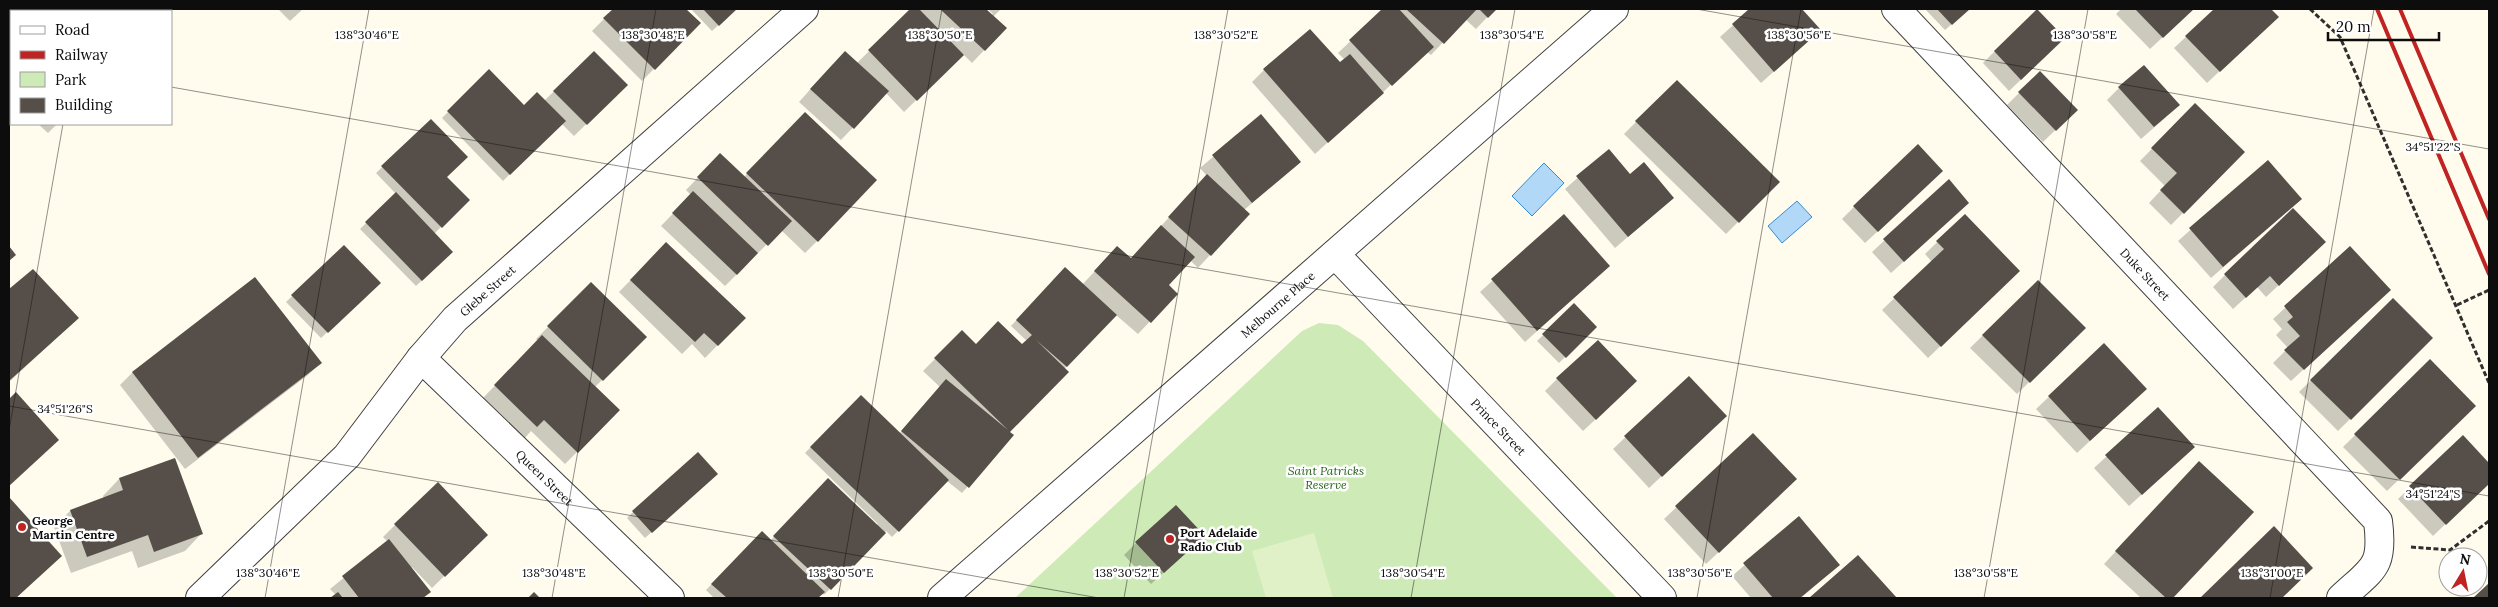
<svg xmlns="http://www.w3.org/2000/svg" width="2498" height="607" viewBox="0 0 2498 607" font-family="Lora,serif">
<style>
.green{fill:#ceeab6}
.pitch{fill:#e0f1c8}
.water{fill:#b1d9f7;stroke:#368acf}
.shadow{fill:#0003}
.building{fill:#564f49}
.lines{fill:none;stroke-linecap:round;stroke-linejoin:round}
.minor-casing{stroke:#404040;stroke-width:30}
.path{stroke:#2f2f2f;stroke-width:3;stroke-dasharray:5 2.5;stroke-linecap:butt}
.minor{stroke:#fff;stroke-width:28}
.rail{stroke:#bf2423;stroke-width:4}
.ticks{fill:none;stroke:#0d0d0d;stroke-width:1;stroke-opacity:0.45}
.poi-dot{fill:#bf2423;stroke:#fff;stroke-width:2}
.labels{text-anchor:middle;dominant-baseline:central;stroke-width:5;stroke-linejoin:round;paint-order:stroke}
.street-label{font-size:12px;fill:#0d0d0d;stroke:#fff}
.park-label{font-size:12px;font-style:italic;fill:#27651c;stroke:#fff}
.poi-label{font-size:12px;font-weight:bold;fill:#0d0d0d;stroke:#fff;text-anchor:start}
.ticks-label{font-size:12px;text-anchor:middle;fill:#0d0d0d;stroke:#fff;stroke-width:5;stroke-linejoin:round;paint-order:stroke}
</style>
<rect width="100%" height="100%" fill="#fffced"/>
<polygon class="green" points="1319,323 1338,325 1363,341 1617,598 1015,598 1302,331"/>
<polygon class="pitch" points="1314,533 1333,598 1266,598 1252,551"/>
<g class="water">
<polygon points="1544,163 1564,183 1532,216 1512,196"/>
<polygon points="1797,201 1812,217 1782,243 1768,226"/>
</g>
<g class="shadow">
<polygon points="21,9 47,9 50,11 18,11"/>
<polygon points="65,9 132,9 129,11 67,11"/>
<polygon points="278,9 303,9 290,21"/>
<polygon points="614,9 684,9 699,23 642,81 592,31"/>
<polygon points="691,9 736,9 712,31"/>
<polygon points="912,9 984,9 991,15 993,14 988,9 1001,9 993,17 1005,28 972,63 963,54 904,112 886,93 841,140 799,102 833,64 857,63"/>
<polygon points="1381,9 1495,9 1476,29 1465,19 1431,55 1427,52 1315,154 1252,82 1264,70 1340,64 1345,60 1338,53 1383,10"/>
<polygon points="1751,9 1800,9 1820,30 1761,83 1720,37"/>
<polygon points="1925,9 1969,9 1945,30"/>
<polygon points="2121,9 2193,9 2150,49 2116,14"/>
<polygon points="2216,9 2269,9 2277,17 2207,83 2174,48"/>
<polygon points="11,18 11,97 9,94 9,21"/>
<polygon points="2052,50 2009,91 1983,63 1995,51"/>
<polygon points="594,52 626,85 574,136 561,123 503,181 442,118 489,71 524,106 544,101"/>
<polygon points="2040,72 2076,110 2043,142 2007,105"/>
<polygon points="1677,81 1778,182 1726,234 1624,134"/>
<polygon points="2119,88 2166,117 2141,139 2107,100"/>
<polygon points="2195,105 2243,152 2171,225 2149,203 2165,186 2140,161"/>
<polygon points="1261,116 1300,162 1244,210 1248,214 1198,268 1190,260 1167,285 1176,294 1138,334 1116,315 1064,369 1008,432 1012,436 962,493 947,481 892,537 886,531 824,595 822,593 817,598 714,598 706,590 762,533 770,541 828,480 876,526 878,524 805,453 861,396 899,434 940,387 923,371 962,332 976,345 1022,346 1027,341 1011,326 1065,269 1082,285 1105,260 1130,260 1207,176 1200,168"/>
<polygon points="431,121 445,177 468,200 434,234 452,252 416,286 360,229 396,194 376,173"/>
<polygon points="38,124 57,124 48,133"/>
<polygon points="793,125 817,241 805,253 781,230 725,286 661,226 691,195 686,190 720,155 744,177"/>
<polygon points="1608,151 1630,176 1673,198 1615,248 1565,189"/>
<polygon points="2268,161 2301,199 2211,278 2178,241"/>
<polygon points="1949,181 1956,214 1891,273 1872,252"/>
<polygon points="1930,183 1865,243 1842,219 1854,207"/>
<polygon points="1965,215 2006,283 1928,358 1882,310 1932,262 1925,254"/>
<polygon points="1564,216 1597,277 1525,342 1480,292"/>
<polygon points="666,244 744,318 705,358 692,344 682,354 619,292"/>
<polygon points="344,247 379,283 321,338 286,302"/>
<polygon points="2350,248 2377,302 2291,381 2273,363 2288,348 2276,335 2282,329 2273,319"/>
<polygon points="2312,254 2266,297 2257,287 2233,309 2213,287 2225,275"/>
<polygon points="33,271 78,318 9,382 9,290"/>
<polygon points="255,279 320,363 308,375 185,469 120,385 132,373"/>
<polygon points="2038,281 2084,328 2017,394 1970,348"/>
<polygon points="591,284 645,337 595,387 619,410 565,464 531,431 525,438 483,398 538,341 536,339"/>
<polygon points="2393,300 2431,338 2338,431 2299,392"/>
<polygon points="1574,305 1596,327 1559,363 1537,341"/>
<polygon points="2104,345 2133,401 2077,453 2036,409"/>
<polygon points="2430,361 2474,406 2387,491 2343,447"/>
<polygon points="1689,377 1713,428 1649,488 1613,449"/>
<polygon points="1557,379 1624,393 1583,431 1545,391"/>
<polygon points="16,394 41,456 9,486 9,400"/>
<polygon points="2158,409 2181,459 2129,506 2094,468"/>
<polygon points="1753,434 1784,491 1706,564 1664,519"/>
<polygon points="2463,437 2489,465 2489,482 2433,536 2398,499"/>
<polygon points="174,460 201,534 185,551 138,568 132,551 71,573 54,527 70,511 104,499 103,496 119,479"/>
<polygon points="2187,475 2252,512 2171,598 2141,598 2104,564"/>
<polygon points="710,480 645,538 627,518 633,512"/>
<polygon points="9,499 60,556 16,598 9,598"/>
<polygon points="1799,518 1838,565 1801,598 1751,598 1732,576"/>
<polygon points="395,525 486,535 432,588 412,567 411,568 429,592 423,598 332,598 336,595 330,589 388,542 383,537"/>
<polygon points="2273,528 2311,568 2281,598 2202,598"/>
<polygon points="1136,543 1191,548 1151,584 1124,555"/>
<polygon points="1858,557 1895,598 1811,598"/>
</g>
<g class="building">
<polygon points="19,9 49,9 51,11 16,11"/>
<polygon points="76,9 133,9 130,11 78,11"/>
<polygon points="613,9 686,9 701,23 655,70 603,18"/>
<polygon points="703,9 737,9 719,26"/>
<polygon points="910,9 919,9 964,55 917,101 868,50"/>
<polygon points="940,9 986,9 1007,28 985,51"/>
<polygon points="1382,9 1399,9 1434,47 1392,86 1349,40"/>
<polygon points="1406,9 1477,9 1444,44"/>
<polygon points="1479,9 1497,9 1488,18"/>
<polygon points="1749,9 1802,9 1821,30 1774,72 1732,24"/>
<polygon points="1937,9 1970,9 1952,25"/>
<polygon points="2037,9 2065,38 2021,80 1994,51"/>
<polygon points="2135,9 2194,9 2163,38"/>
<polygon points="2214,9 2271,9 2279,17 2220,72 2185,36"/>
<polygon points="11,16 11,73 9,71 9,19"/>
<polygon points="1310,29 1340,62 1350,54 1384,93 1328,143 1263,69"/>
<polygon points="594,51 628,85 587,125 553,91"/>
<polygon points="845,51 889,91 854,129 810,89"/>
<polygon points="2144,65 2180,105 2154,127 2118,87"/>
<polygon points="489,69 524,105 537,92 566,121 510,175 447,111"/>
<polygon points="2040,71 2078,110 2056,131 2018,92"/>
<polygon points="1677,80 1780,182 1739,223 1635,121"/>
<polygon points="9,97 11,100 11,119 9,121"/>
<polygon points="2195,103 2245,152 2184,214 2160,190 2177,173 2151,148"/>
<polygon points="805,112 877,180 818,242 746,173"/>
<polygon points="1261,114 1301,162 1252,203 1212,155"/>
<polygon points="431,119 468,157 447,177 470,200 442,228 381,166"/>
<polygon points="1918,144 1943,171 1878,232 1853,206"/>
<polygon points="1609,149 1630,174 1644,162 1674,198 1628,237 1576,176"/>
<polygon points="720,153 792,221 768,246 697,177"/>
<polygon points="2268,160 2302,199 2223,267 2189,228"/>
<polygon points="1207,174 1250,214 1211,256 1168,217"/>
<polygon points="1949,179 1969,203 1904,262 1883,239"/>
<polygon points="693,191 758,253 737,275 672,213"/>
<polygon points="396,192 453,252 422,281 365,222"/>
<polygon points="2293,208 2326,242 2279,286 2270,276 2246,298 2224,274"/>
<polygon points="1564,214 1610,266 1537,331 1491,279"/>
<polygon points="1965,214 2020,271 1941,347 1893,297 1944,249 1936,241"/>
<polygon points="1161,225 1195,257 1169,285 1178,294 1151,323 1094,271 1117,246 1131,258"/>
<polygon points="666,242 746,318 718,346 704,333 695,342 630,280"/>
<polygon points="344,245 381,283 328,333 291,295"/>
<polygon points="9,246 16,255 9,261"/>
<polygon points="2350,246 2391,290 2304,370 2284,350 2300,336 2287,322 2293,317 2284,306"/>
<polygon points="1065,267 1117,315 1067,367 1036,340 1069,372 1010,432 1014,435 969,488 901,431 946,379 1008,430 934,358 962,330 976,344 998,321 1022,344 1032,335 1016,320"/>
<polygon points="33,269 79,318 9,381 9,289"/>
<polygon points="255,277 322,363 198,458 132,372"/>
<polygon points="2038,280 2086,328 2030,383 1982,335"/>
<polygon points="591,282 647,337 603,381 547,326"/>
<polygon points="2393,298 2433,338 2351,420 2310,380"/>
<polygon points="1574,303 1597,327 1566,358 1542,334"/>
<polygon points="542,335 620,410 578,453 544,420 537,427 494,385"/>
<polygon points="1598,340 1637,381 1596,420 1556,378"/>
<polygon points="2104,343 2147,389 2090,441 2048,396"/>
<polygon points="2430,359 2476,406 2400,480 2354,434"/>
<polygon points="1689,376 1727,416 1662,477 1624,436"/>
<polygon points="16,392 59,440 9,486 9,399"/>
<polygon points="861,395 949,480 899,532 810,447"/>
<polygon points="2158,407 2195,447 2142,495 2105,455"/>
<polygon points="1753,433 1797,479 1719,553 1675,506"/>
<polygon points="2463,435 2489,463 2489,484 2446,525 2409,486"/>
<polygon points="698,452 718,474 652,533 632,511"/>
<polygon points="175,458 203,534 154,552 148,535 87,557 70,510 123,490 119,478"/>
<polygon points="2199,461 2254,512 2173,598 2166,598 2115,551"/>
<polygon points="828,478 886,533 831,590 773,536"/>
<polygon points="438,482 488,535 445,577 394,524"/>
<polygon points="9,497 62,556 16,598 9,598"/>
<polygon points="1176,505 1205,536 1164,573 1135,542"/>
<polygon points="1799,516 1840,565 1800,598 1773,598 1743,563"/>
<polygon points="2274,526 2313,568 2282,598 2200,598"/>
<polygon points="762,531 825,592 818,598 727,598 711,584"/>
<polygon points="389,539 431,592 423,598 359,598 342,576"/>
<polygon points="1858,555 1897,598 1809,598"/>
<polygon points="2489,583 2489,598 2473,598"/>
<polygon points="338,592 343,598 330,598"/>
<polygon points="534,592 540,598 528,598"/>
</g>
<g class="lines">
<defs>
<g id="minor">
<path id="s1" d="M1896,9L2378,521C2384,568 2373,568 2341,598"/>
<path id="s2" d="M1335,254L1662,598"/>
<path id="s3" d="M421,358L670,598"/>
<path id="s4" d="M200,598L347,456L421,358L455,319L804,9"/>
<path id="s5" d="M942,598L1614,9"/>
</g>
</defs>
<use href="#minor" class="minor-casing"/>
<g class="path">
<polyline points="2310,9 2340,37 2489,383"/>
<polyline points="2457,305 2489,290"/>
<polyline points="2411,547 2450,550 2489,521"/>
</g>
<use href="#minor" class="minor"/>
<g class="rail">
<polyline points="2377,9 2489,274"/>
<polyline points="2400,9 2489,219"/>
</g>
</g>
<path class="ticks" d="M1696,9L2489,149M83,11V9M9,59H11M171,87L2489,496M9,406L1099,598M9,430L63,124M265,598L369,9M552,598L656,9M838,598L942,9M1124,598L1228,9M1411,598L1515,9M1697,598L1801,9M1984,598L2088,9M2270,598L2374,9"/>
<g class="poi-dot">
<circle cx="22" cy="527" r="5"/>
<circle cx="1170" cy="539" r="5"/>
</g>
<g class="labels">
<g class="street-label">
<text stroke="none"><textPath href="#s1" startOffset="364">Duke Street</textPath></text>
<text stroke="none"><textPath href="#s4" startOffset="422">Glebe Street</textPath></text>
<text stroke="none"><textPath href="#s5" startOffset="446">Melbourne Place</textPath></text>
<text stroke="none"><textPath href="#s2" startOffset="238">Prince Street</textPath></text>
<text stroke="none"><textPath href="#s3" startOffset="172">Queen Street</textPath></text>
</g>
<g class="park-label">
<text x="1326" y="470">Saint Patricks<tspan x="1326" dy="14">Reserve</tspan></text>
</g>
<g class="poi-label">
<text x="32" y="520">George<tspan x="32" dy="14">Martin Centre</tspan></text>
<text x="1180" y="532">Port Adelaide<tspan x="1180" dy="14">Radio Club</tspan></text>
</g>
</g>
<g class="ticks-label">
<text x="367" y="39">138°30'46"E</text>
<text x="653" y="39">138°30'48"E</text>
<text x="940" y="39">138°30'50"E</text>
<text x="1226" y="39">138°30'52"E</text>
<text x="1512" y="39">138°30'54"E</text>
<text x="1799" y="39">138°30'56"E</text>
<text x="2085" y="39">138°30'58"E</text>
<text x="2433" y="151">34°51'22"S</text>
<text x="65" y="413">34°51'26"S</text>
<text x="2433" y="498">34°51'24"S</text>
<text x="268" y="577">138°30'46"E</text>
<text x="554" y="577">138°30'48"E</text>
<text x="841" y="577">138°30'50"E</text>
<text x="1127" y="577">138°30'52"E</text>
<text x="1413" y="577">138°30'54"E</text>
<text x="1700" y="577">138°30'56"E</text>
<text x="1986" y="577">138°30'58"E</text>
<text x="2272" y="577">138°31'00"E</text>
</g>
<rect width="2498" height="607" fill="none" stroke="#0d0d0d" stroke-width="20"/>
<rect x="10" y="10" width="162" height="115" fill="#ffffff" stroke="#9e9e9e"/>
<rect x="20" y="26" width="25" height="8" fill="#ffffff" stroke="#9e9e9e"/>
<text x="55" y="35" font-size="15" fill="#0d0d0d">Road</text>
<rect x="20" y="51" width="25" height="8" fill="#bf2423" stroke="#9e9e9e"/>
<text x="55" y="60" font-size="15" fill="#0d0d0d">Railway</text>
<rect x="20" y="72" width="25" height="15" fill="#ceeab6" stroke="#9e9e9e"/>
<text x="55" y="85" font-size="15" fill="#0d0d0d">Park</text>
<rect x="20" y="98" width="25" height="15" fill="#564f49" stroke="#9e9e9e"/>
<text x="55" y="110" font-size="15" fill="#0d0d0d">Building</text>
<g transform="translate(2463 572) rotate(10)"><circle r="24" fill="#ffffff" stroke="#9e9e9e"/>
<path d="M0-4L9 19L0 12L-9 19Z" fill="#bf2423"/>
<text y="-8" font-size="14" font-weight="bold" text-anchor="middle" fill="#0d0d0d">N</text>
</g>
<path d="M2328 32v8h111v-8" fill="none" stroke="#0d0d0d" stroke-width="2.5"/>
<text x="2336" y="32" font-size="15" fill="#0d0d0d" stroke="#ffffff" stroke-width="4" paint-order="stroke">20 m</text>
</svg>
